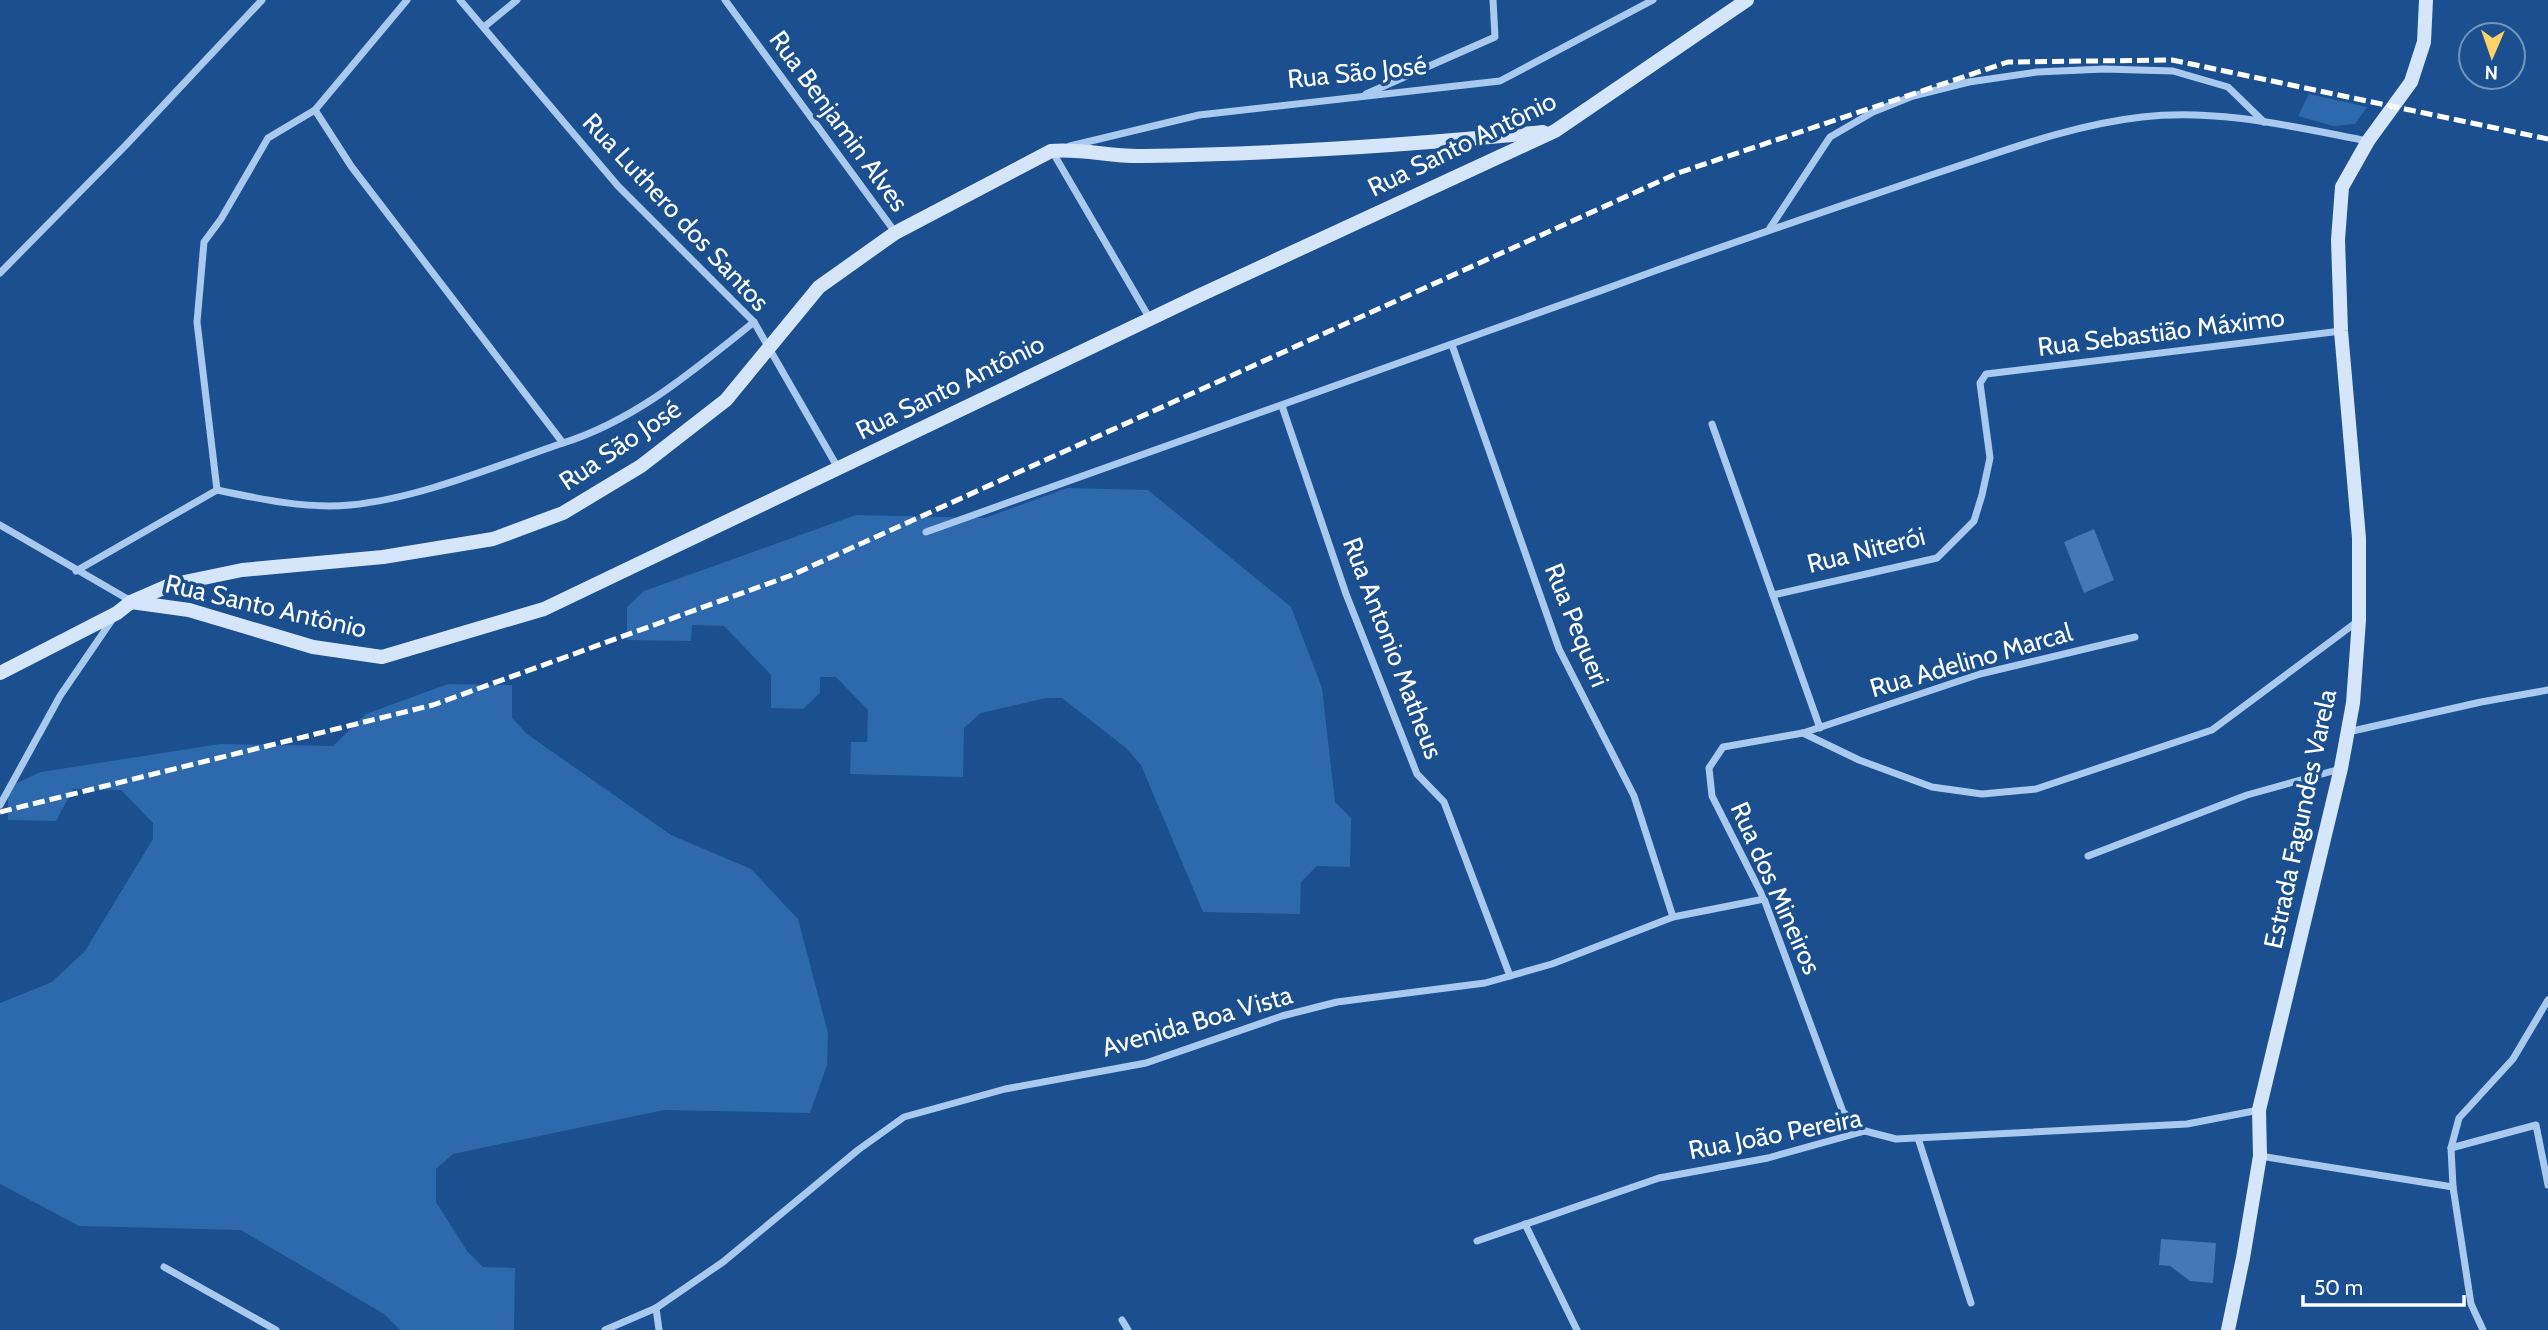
<svg xmlns="http://www.w3.org/2000/svg" width="2548" height="1330" viewBox="0 0 2548 1330" font-family="Cabin,sans-serif">
<style>
.green{fill:#2e69ad}
.building{fill:#4478b7}
.lines{fill:none;stroke-linecap:round;stroke-linejoin:round}
.street{stroke:#a9c9ee;stroke-width:7}
.secondary{stroke:#d6e6fa;stroke-width:14}
.rail{stroke:#fff;stroke-width:5;stroke-dasharray:12 5;stroke-linecap:butt}
.labels{text-anchor:middle;dominant-baseline:central;stroke-width:7;stroke-linejoin:round;paint-order:stroke}
.street-label{font-size:26px;fill:#fff;stroke:#1b4f8f}
</style>
<rect width="100%" height="100%" fill="#1b4f8f"/>
<g class="green">
<polygon points="2309,94 2367,107 2355,124 2333,126 2298,116"/>
<polygon points="1067,488 1148,490 1291,607 1322,688 1335,802 1351,818 1350,867 1317,866 1301,882 1300,914 1203,912 1141,765 1126,748 1062,698 1046,698 981,713 964,728 963,777 850,774 851,742 867,742 868,710 836,677 820,677 820,693 803,709 771,708 771,675 724,626 692,625 691,641 627,640 627,607 644,591 856,515 985,518"/>
<polygon points="448,684 512,685 512,718 527,734 671,835 751,869 798,919 828,1033 827,1065 810,1113 664,1110 453,1154 436,1169 436,1202 467,1251 483,1267 515,1268 514,1330 400,1330 384,1314 241,1230 79,1226 0,1184 0,1003 52,982 85,951 153,839 153,823 121,790 73,789 56,821 8,820 8,787 41,772 220,744 333,746 366,714"/>
</g>
<g class="building">
<polygon points="2094,529 2114,580 2084,593 2064,542"/>
<polygon points="2161,1239 2216,1243 2213,1283 2190,1281 2170,1266 2159,1265"/>
</g>
<g class="lines">
<g class="street">
<polyline points="460,0 618,186 754,322 838,468"/>
<polyline points="725,0 895,232"/>
<polyline points="484,27 517,0"/>
<polyline points="1366,94 1495,37 1493,0"/>
<path d="M315,110L351,166L563,443C636,420 694,370 754,322"/>
<polyline points="1070,146 1199,115 1500,81 1653,0"/>
<polyline points="1052,151 1150,319"/>
<polyline points="1770,228 1830,137 1873,112 1913,96 1969,82 2037,72 2104,69 2173,71 2228,87 2264,122"/>
<polyline points="0,273 126,145 262,0"/>
<polyline points="1452,345 1559,649 1634,796 1673,917"/>
<polyline points="1282,406 1346,594 1417,774 1444,802 1510,976"/>
<polyline points="1712,424 1820,728"/>
<path d="M217,490C260,499 306,509 350,505C418,499 498,465 563,443"/>
<polyline points="0,525 131,601"/>
<path d="M926,532C1168,446 1409,361 1649,273C1745,238 1841,206 1937,173C2004,151 2071,125 2142,117C2217,108 2294,127 2368,141"/>
<polyline points="76,571 217,490 197,322 204,242 221,219 268,138 315,110 407,0"/>
<polyline points="1773,595 1937,558 1974,521 1982,495 1990,458 1980,383 1986,374 2341,331"/>
<polyline points="2348,732 2481,702 2548,690"/>
<polyline points="1803,733 1859,760 1932,787 1982,794 2036,789 2212,730 2358,621"/>
<polyline points="0,805 60,696 114,617"/>
<polyline points="2088,856 2247,795 2340,769"/>
<polyline points="1865,1131 1843,1112 1764,899 1712,796 1709,768 1723,747 1803,733 1980,674 2135,637"/>
<polyline points="1918,1138 1971,1303"/>
<polyline points="2451,1148 2536,1125 2548,1185"/>
<polyline points="2260,1156 2453,1187"/>
<polyline points="1525,1224 1577,1330"/>
<polyline points="1477,1241 1659,1178 1768,1158 1865,1131 1896,1139 2187,1124 2259,1110"/>
<polyline points="164,1267 276,1330"/>
<polyline points="656,1308 659,1330"/>
<polyline points="1122,1320 1128,1330"/>
<polyline points="605,1330 656,1308 723,1262 858,1150 904,1117 1005,1089 1146,1063 1282,1016 1337,1002 1485,983 1552,964 1673,917 1764,899"/>
<polyline points="2483,1330 2471,1304 2453,1187 2451,1148 2459,1118 2513,1059 2548,1000"/>
</g>
<g class="secondary">
<polyline points="131,602 189,610 313,647 382,657 544,609 1196,297 1555,131 1747,0"/>
<path d="M0,673L117,613L131,602L170,585L242,570L383,557L493,539L563,513L641,466L726,400L819,287L895,233L1051,151C1082,148 1111,157 1142,156C1276,154 1410,145 1543,132"/>
<polyline points="2228,1330 2243,1258 2260,1156 2259,1110 2341,768 2353,703 2359,620 2359,538 2341,331 2338,240 2342,187 2368,141 2411,82 2424,42 2426,0"/>
</g>
<polyline class="rail" points="0,812 433,705 792,575 1678,173 2008,62 2172,60 2548,139"/>
</g>
<g class="labels">
<g class="street-label">
<text transform="translate(1357 72) rotate(-6)">Rua São José</text>
<text transform="translate(839 121) rotate(54)">Rua Benjamin Alves</text>
<text transform="translate(1462 144) rotate(-26)">Rua Santo Antônio</text>
<text transform="translate(676 212) rotate(47)">Rua Luthero dos Santos</text>
<text transform="translate(2161 332) rotate(-7)">Rua Sebastião Máximo</text>
<text transform="translate(950 387) rotate(-26)">Rua Santo Antônio</text>
<text transform="translate(620 445) rotate(-34)">Rua São José</text>
<text transform="translate(1866 550) rotate(-14)">Rua Niterói</text>
<text transform="translate(266 606) rotate(13)">Rua Santo Antônio</text>
<text transform="translate(1577 625) rotate(68)">Rua Pequeri</text>
<text transform="translate(1393 648) rotate(69)">Rua Antonio Matheus</text>
<text transform="translate(1971 660) rotate(-16)">Rua Adelino Marcal</text>
<text transform="translate(2300 819) rotate(-78)">Estrada Fagundes Varela</text>
<text transform="translate(1776 888) rotate(66)">Rua dos Mineiros</text>
<text transform="translate(1197 1021) rotate(-16)">Avenida Boa Vista</text>
<text transform="translate(1775 1134) rotate(-11)">Rua João Pereira</text>
</g>
</g>
<g transform="translate(2492 56) rotate(182)"><circle r="33" fill="#1b4f8f" stroke="#7695bc" stroke-width="2"/>
<path d="M0-5L12 26L0 18L-12 26Z" fill="#ffd166"/>
<text y="-10" font-size="19" font-weight="bold" text-anchor="middle" fill="#ffffff">N</text>
</g>
<path d="M2303 1295v10h161v-10" fill="none" stroke="#ffffff" stroke-width="3.5"/>
<text x="2314" y="1295" font-size="21" fill="#ffffff" stroke="#1b4f8f" stroke-width="5" paint-order="stroke">50 m</text>
</svg>
